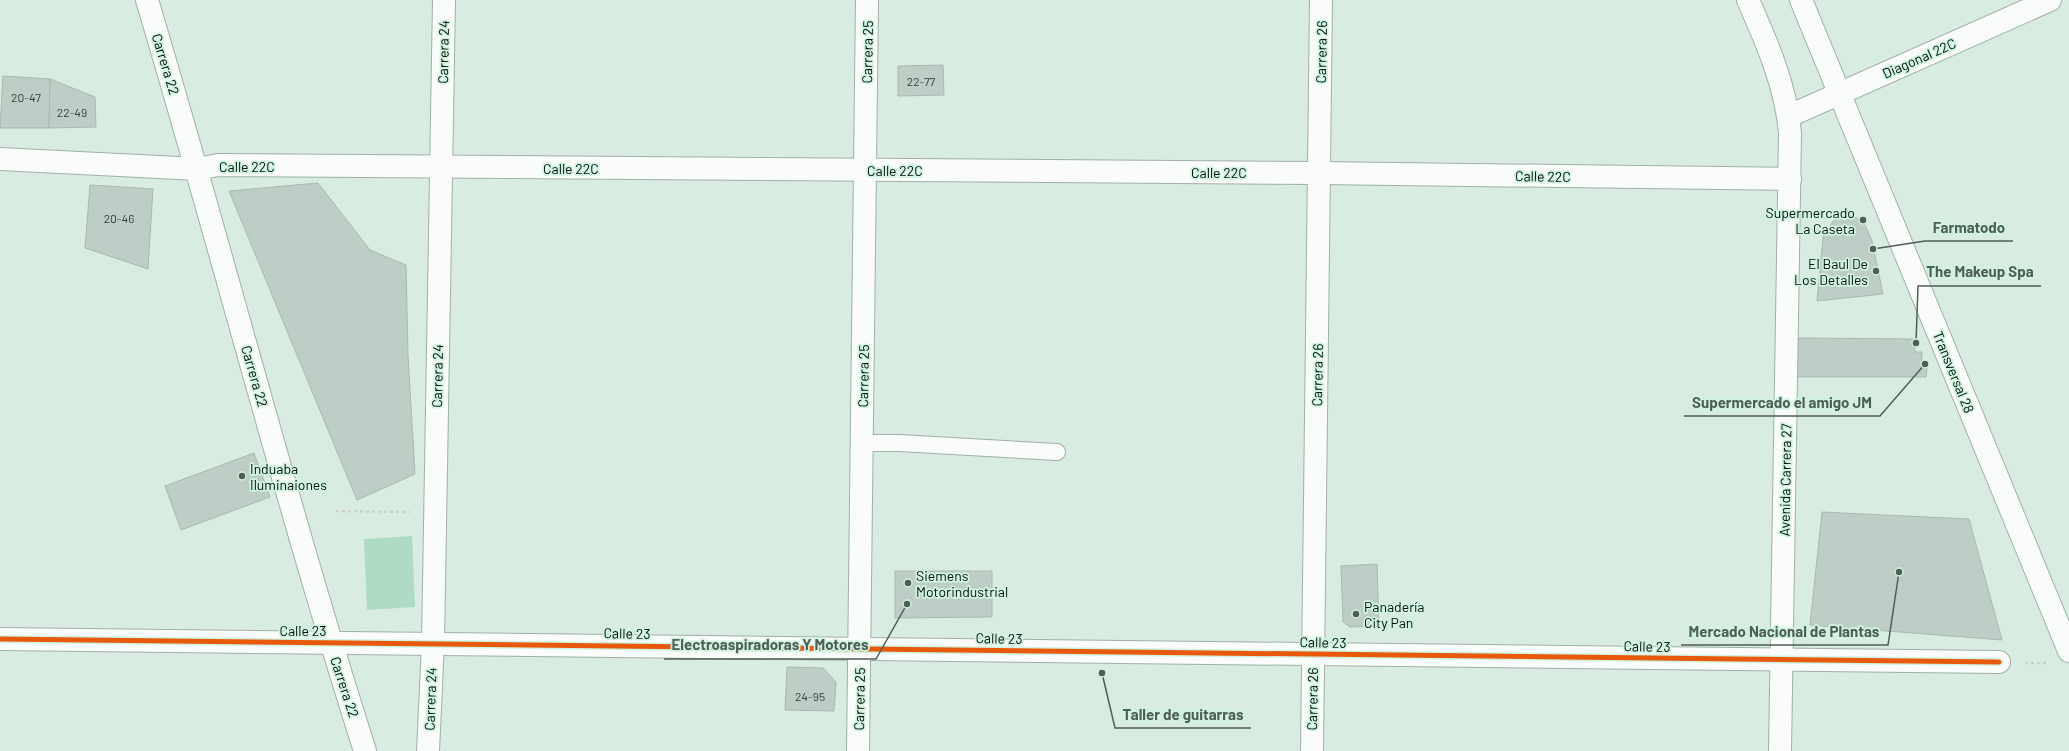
<svg xmlns="http://www.w3.org/2000/svg" width="2069" height="751" viewBox="0 0 2069 751" font-family="Barlow,sans-serif">
<style>
.green{fill:#afdbc5}
.building{fill:#becec6;stroke:#aab9b1}
.lines{fill:none;stroke-linecap:round;stroke-linejoin:round}
.lane-casing{stroke:#a1b0a8;stroke-width:18}
.street-casing{stroke:#a1b0a8;stroke-width:24}
.secondary-casing{stroke:#a1b0a8;stroke-width:24}
.path{stroke:#cbd2ce;stroke-width:2.5;stroke-dasharray:3 3;stroke-linecap:butt}
.lane{stroke:#f9fcfb;stroke-width:16}
.street{stroke:#f9fcfb;stroke-width:22}
.secondary{stroke:#f9fcfb;stroke-width:22}
.cycleway-casing{stroke:#d0f4e1;stroke-width:8}
.cycleway{stroke:#e8590c;stroke-width:5}
.poi-dot{fill:#4f5e56;stroke:#d0f4e1;stroke-width:1.5}
.labels{text-anchor:middle;dominant-baseline:central;stroke-width:3.5;stroke-linejoin:round;paint-order:stroke}
.number-label{font-size:12px;fill:#334039}
.street-label{font-size:14px;fill:#05110a;stroke:#d0f4e1}
.poi-label{font-size:14px;fill:#05110a;stroke:#d0f4e1;text-anchor:start}
.leader{fill:none;stroke:#4f5e56;stroke-width:1.5}
.callout-dot{fill:#4f5e56;stroke:#d0f4e1;stroke-width:1.5}
.callout-label{font-size:15px;text-anchor:middle;font-weight:bold;fill:#4f5e56;stroke:#d0f4e1;stroke-width:3.5;stroke-linejoin:round;paint-order:stroke}
</style>
<rect width="100%" height="100%" fill="#d8ece2"/>
<polygon class="green" points="412,536 415,607 367,610 364,539"/>
<g class="building">
<polygon points="943,65 944,95 898,96 898,66"/>
<polygon points="3,76 50,79 49,128 0,128"/>
<polygon points="50,79 95,97 96,127 49,128"/>
<polygon points="318,183 370,250 406,265 408,355 415,474 357,500 229,191"/>
<polygon points="90,185 153,189 148,269 85,248"/>
<polygon points="1845,217 1854,217 1861,220 1866,227 1872,241 1883,294 1817,301 1823,237 1827,229 1835,219"/>
<polygon points="1798,338 1914,339 1915,352 1922,352 1921,368 1927,368 1926,377 1797,377"/>
<polygon points="254,453 270,497 181,530 165,486"/>
<polygon points="1822,512 1969,519 2002,640 1810,625"/>
<polygon points="1377,564 1379,626 1350,627 1343,622 1341,566"/>
<polygon points="895,571 992,571 992,617 895,618"/>
<polygon points="787,667 823,668 836,682 834,711 785,710"/>
</g>
<g class="lines">
<defs>
<polyline id="lane" points="862,443 899,443 1057,452"/>
<g id="street">
<polyline points="1789,116 2050,0"/>
<polyline points="0,159 198,169 218,165 1319,173 1790,179"/>
<polyline points="0,639 1999,662"/>
<polyline points="1312,751 1321,0"/>
</g>
<g id="secondary">
<path d="M147,0C222,250 286,503 365,751"/>
<path d="M1748,0C1767,43 1786,86 1790,133L1780,751"/>
<polyline points="1801,0 2069,651"/>
<polyline points="428,751 433,643 444,0"/>
<polyline points="858,751 867,0"/>
</g>
</defs>
<use href="#lane" class="lane-casing"/>
<use href="#street" class="street-casing"/>
<use href="#secondary" class="secondary-casing"/>
<g class="path">
<polyline points="336,511 409,512"/>
<polyline points="2025,663 2046,663"/>
</g>
<use href="#lane" class="lane"/>
<use href="#street" class="street"/>
<use href="#secondary" class="secondary"/>
<defs>
<polyline id="cycleway" points="0,639 1999,662"/>
</defs>
<use href="#cycleway" class="cycleway-casing"/>
<use href="#cycleway" class="cycleway"/>
</g>
<g class="poi-dot">
<circle cx="1863" cy="220" r="4"/>
<circle cx="1876" cy="271" r="4"/>
<circle cx="242" cy="476" r="4"/>
<circle cx="908" cy="583" r="4"/>
<circle cx="1356" cy="614" r="4"/>
</g>
<g class="labels">
<g class="number-label">
<text x="921" y="81">22-77</text>
<text x="26" y="97">20-47</text>
<text x="72" y="112">22-49</text>
<text x="119" y="218">20-46</text>
<text x="810" y="696">24-95</text>
</g>
<g class="street-label">
<text transform="translate(443 52) rotate(-89)">Carrera 24</text>
<text transform="translate(867 52) rotate(-89)">Carrera 25</text>
<text transform="translate(1321 52) rotate(-89)">Carrera 26</text>
<text transform="translate(1919 58) rotate(-24)">Diagonal 22C</text>
<text transform="translate(166 64) rotate(73)">Carrera 22</text>
<text x="247" y="166">Calle 22C</text>
<text x="571" y="168">Calle 22C</text>
<text x="895" y="170">Calle 22C</text>
<text x="1219" y="172">Calle 22C</text>
<text transform="translate(1543 176) rotate(1)">Calle 22C</text>
<text transform="translate(1954 372) rotate(68)">Transversal 28</text>
<text transform="translate(1317 375) rotate(-89)">Carrera 26</text>
<text transform="translate(255 376) rotate(74)">Carrera 22</text>
<text transform="translate(437 376) rotate(-89)">Carrera 24</text>
<text transform="translate(863 376) rotate(-89)">Carrera 25</text>
<text transform="translate(1785 480) rotate(-89)">Avenida Carrera 27</text>
<text x="303" y="630">Calle 23</text>
<text transform="translate(627 633) rotate(1)">Calle 23</text>
<text transform="translate(999 638) rotate(1)">Calle 23</text>
<text transform="translate(1323 642) rotate(1)">Calle 23</text>
<text transform="translate(1647 646) rotate(1)">Calle 23</text>
<text transform="translate(345 687) rotate(72)">Carrera 22</text>
<text transform="translate(430 699) rotate(-88)">Carrera 24</text>
<text transform="translate(859 699) rotate(-89)">Carrera 25</text>
<text transform="translate(1312 699) rotate(-89)">Carrera 26</text>
</g>
<g class="poi-label">
<text x="1855" y="212" text-anchor="end">Supermercado<tspan x="1855" dy="16">La Caseta</tspan></text>
<text x="1868" y="263" text-anchor="end">El Baul De<tspan x="1868" dy="16">Los Detalles</tspan></text>
<text x="250" y="468">Induaba<tspan x="250" dy="16">Iluminaiones</tspan></text>
<text x="916" y="575">Siemens<tspan x="916" dy="16">Motorindustrial</tspan></text>
<text x="1364" y="606">Panadería<tspan x="1364" dy="16">City Pan</tspan></text>
</g>
</g>
<path class="leader" d="M1873 249L1925 241H2013M1916 343L1918 286H2041M1925 364L1880 416H1684M1899 572L1888 645H1681M907 604L876 659H664M1102 673L1115 728H1251"/>
<g class="callout-dot">
<circle cx="1873" cy="249" r="4"/>
<circle cx="1916" cy="343" r="4"/>
<circle cx="1925" cy="364" r="4"/>
<circle cx="1899" cy="572" r="4"/>
<circle cx="907" cy="604" r="4"/>
<circle cx="1102" cy="673" r="4"/>
</g>
<g class="callout-label">
<text x="1969" y="233">Farmatodo</text>
<text x="1980" y="277">The Makeup Spa</text>
<text x="1782" y="408">Supermercado el amigo JM</text>
<text x="1784" y="637">Mercado Nacional de Plantas</text>
<text x="770" y="650">Electroaspiradoras Y Motores</text>
<text x="1183" y="720">Taller de guitarras</text>
</g>
</svg>
